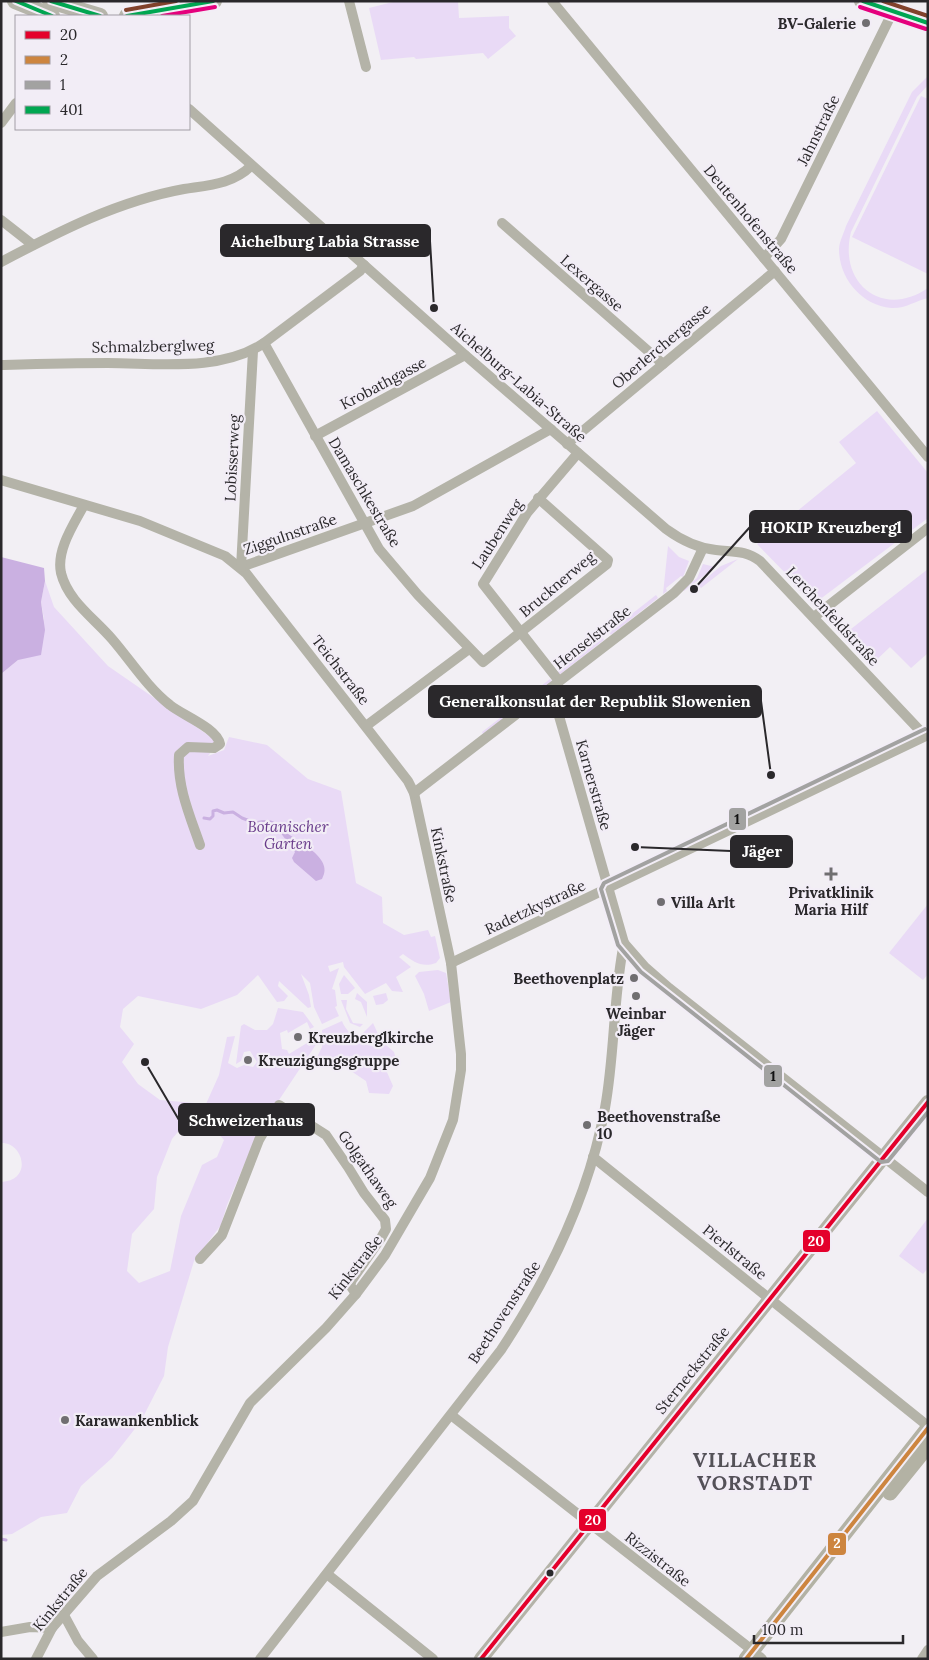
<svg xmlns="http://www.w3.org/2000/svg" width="929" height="1660" viewBox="0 0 929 1660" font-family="Lora,serif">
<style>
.green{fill:#e9daf6;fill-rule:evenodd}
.water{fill:#cab0e1}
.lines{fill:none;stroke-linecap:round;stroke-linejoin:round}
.stream{stroke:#cab0e1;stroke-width:3}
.minor{stroke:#b4b3a8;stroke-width:10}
.tertiary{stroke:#b4b3a8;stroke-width:14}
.secondary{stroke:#b3b2a4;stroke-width:15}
.primary{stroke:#b6b5aa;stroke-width:16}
.bus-1-casing{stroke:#f2edf6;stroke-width:8}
.bus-2-casing{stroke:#f2edf6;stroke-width:8}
.bus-3-casing{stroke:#f2edf6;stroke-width:8}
.bus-4-casing{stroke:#f2edf6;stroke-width:8}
.bus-5-casing{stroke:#f2edf6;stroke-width:8}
.bus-6-casing{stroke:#f2edf6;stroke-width:8}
.bus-1{stroke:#e4002b;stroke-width:4}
.bus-2{stroke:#cd853f;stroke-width:4}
.bus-3{stroke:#a2a2a1;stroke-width:4}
.bus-4{stroke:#00a651;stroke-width:4}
.bus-5{stroke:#e5007d;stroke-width:4}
.bus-6{stroke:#81412b;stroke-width:4}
.poi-dot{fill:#706e71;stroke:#f2edf6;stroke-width:2}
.bus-dot{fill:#2a282b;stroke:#f2edf6;stroke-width:2}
.labels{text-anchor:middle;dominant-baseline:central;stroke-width:4.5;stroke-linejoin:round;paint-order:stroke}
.poi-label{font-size:15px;font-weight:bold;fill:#2a282b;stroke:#f2edf6;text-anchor:start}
.street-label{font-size:15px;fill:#2a282b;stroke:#f2edf6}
.park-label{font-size:15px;font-style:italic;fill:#683a8a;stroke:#f2edf6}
.district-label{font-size:20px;font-weight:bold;letter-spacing:1px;fill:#545158;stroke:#f2edf6}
.leader{fill:none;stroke:#2a282b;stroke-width:2}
.callout-dot{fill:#2a282b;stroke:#f2edf6;stroke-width:2}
.callout{fill:#2a282b;stroke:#2a282b;stroke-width:2}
.callout-label{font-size:16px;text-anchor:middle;font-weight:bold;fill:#fff}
.line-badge{stroke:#f2edf6;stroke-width:2}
.badge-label{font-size:14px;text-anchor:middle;font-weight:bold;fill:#fff}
.pale-badge-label{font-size:14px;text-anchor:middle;font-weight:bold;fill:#111}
</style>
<rect width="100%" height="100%" fill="#f2eff4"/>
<g class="green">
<polygon points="397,1 458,1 459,18 509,16 509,28 516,36 488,59 483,53 416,59 414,57 381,60 369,8"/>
<path d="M928,76V85L917,97L851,232C838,284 883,319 928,288V298C915,301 905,309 891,308C861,305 839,278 839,249C839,242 844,233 846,226L912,92Z"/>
<polygon points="921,96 928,99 928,274 852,237"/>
<polygon points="877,411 928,473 928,518 815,603 794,586 794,582 757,544 856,463 839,442"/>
<polygon points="668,546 679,557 689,561 683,577 681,576 666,588 667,591 663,594"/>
<polygon points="738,559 701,588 698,585 721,566"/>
<polygon points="703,564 715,567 684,591 683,590 697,578"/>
<polygon points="928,569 928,653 911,668 890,647 870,666 842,636"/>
<path d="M45,581L54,607L108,666L218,742L208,756L224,750L229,737L267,745L308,779L341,791L356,883L382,897L383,923L404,935L428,930L431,937L435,936L440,958L436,963C422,968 414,962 403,954L399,957L411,967L396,977L403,992L392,991L386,983L365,994L344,967L343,962L328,966L330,972L339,968L332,989L335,990L337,1006L335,1007L339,1016L322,1024L314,1007L310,983L301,974L309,995L311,1007L308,1008L279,981L278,986L288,996L284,1001L277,1002L258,975L237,995L201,1009L138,996L123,1009L120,1027L134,1044L122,1062L138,1084L160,1100L206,1104L219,1075L227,1037L235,1036L228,1063L237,1068L244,1065L253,1067L257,1062L250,1051L244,1052L241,1061L236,1064L241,1026L244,1024L255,1030H267L273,1024L278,1008L303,1012L314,1027L310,1029L307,1022L288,1033L287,1030L280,1033L282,1049L287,1050L289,1054L307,1043L309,1046L316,1042L313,1035L316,1034L317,1043L259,1130L227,1205L221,1225L194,1261L168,1347L164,1376L141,1421L112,1458L81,1486L67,1513L41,1517L12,1534L1,1535V1182C33,1181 24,1142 1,1143V674L18,660L44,619L41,602ZM192,1115L203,1117L224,1140L217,1157L202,1165L181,1216L170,1271L139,1283L127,1271L132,1234L154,1209L157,1177L172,1139Z"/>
<polygon points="656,595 658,598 611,635 609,632"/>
<polygon points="603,638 604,640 559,675 557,672"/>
<polygon points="550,679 552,681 483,734 482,732"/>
<polygon points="928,904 928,974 923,980 889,953"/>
<polygon points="438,970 446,973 451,1002 429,1011 424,994 415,976 419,972"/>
<polygon points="344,975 355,988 348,994 341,994 339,984"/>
<polygon points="357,993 367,1002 367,1017 361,1002 355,999"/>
<polygon points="386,993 388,1000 383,1004 376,1005 373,996"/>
<polygon points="341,1000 347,1000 346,1009 353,1023 363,1024 360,1027 350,1023"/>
<path d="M342,1021C347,1035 370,1052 386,1045L394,1052L396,1059L386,1070L393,1086L389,1094L369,1093L366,1081L339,1063L313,1065L322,1047V1030Z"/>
<polygon points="373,1023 379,1036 373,1040 363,1033"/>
<polygon points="928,1218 928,1268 923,1274 899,1256"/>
</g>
<g class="water">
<polygon points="1,557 44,568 45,581 41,602 45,630 41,655 18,660 1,674"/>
<path d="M281,828C292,840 336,856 322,879L316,881L294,862L292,858L295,852L280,832Z"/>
</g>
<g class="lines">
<g class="stream">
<path d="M204,818L210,819L213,816V811L217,810L224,813L233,812L242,818L255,823C265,821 272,819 280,829"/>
<polyline points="1,1539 6,1540"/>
</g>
<g class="minor">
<polyline points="349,1 366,67"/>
<polyline points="552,1 928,457"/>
<path d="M189,109L465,355L666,529C681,540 697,548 716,550C733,552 746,550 760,561L925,736"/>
<polyline points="1,123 16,103"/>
<polyline points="1,220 33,245"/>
<polyline points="502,223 663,364"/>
<polyline points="764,258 781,239 898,1"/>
<path d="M1,262C60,231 118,201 184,189C209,185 233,184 251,166"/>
<polyline points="264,343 379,549 418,595 483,662 607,564 608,560 538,498"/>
<path d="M1,365C37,364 72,363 108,363C158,363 221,372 264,343L360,271L364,265"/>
<polyline points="315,436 465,355"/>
<polyline points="567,444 775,271"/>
<polyline points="1,480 140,521 225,556 246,573 408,781 414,793 451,963 461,1054 461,1070 453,1120 430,1178 385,1255 356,1294 326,1328 250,1403 193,1501 171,1521 97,1576 52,1628 36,1659"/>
<path d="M84,505C74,524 56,550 61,573C68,601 94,618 112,639C131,661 147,687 170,705C182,715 217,728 220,744L214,748L188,747L179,755C177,787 190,816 200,845"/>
<polyline points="241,567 413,506 551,429"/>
<polyline points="241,567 253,351"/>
<polyline points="814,617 928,528"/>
<polyline points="559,681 483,584 527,513 578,453"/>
<polyline points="366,726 469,649"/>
<polyline points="414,793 674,593 689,578 703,548"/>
<polyline points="624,943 645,967 669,988 928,1192"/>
<polyline points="451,963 928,735"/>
<polyline points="593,1157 928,1426"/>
<polyline points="200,1259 222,1235 259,1140 279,1105 326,1135 348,1167 364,1193 385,1220 386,1229 381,1238 352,1280 350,1285 356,1294"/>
<polyline points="451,1415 752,1650"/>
<polyline points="327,1574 433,1659"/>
<polyline points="64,1615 78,1641 93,1659"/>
<polyline points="1,1632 30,1627 52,1628"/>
<polyline points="760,1657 762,1659"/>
<path d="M260,1659L501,1350C549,1277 589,1195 605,1108C615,1053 613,997 624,943L551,688"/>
<polyline points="922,1659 928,1650"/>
</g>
<polyline class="tertiary" points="481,1659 928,1102"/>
<g class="secondary">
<polyline points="890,1493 928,1446"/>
<polyline points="746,1659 928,1428"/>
</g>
<g class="primary">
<polyline points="15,1 52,16"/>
<polyline points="50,1 100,16"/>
<polyline points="862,1 928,23"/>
<polyline points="127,16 214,1"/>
</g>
<defs>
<polyline id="bus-1" points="481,1659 928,1102"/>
<polyline id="bus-2" points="746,1659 928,1428"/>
<polyline id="bus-3" points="925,729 604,883 601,889 618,945 641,972 881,1162 888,1161 928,1112"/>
<g id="bus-4">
<polyline points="16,1 52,16"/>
<polyline points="51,1 100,16"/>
<polyline points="863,1 928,23"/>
<polyline points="127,16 213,1"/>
</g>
<g id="bus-5">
<polyline points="860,7 926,29"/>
<polyline points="162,16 215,7"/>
</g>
<g id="bus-6">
<polyline points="883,1 928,16"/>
<polyline points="126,10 176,1"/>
</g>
</defs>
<use href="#bus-1" class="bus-1-casing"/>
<use href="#bus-2" class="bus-2-casing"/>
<use href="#bus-3" class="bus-3-casing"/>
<use href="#bus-4" class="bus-4-casing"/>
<use href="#bus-5" class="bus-5-casing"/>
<use href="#bus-6" class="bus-6-casing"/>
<use href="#bus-1" class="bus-1"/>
<use href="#bus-2" class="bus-2"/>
<use href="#bus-3" class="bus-3"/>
<use href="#bus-4" class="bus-4"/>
<use href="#bus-5" class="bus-5"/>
<use href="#bus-6" class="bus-6"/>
</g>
<g class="poi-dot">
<circle cx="866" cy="23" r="5"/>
<path d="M828.5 866.5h5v5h5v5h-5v5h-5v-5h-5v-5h5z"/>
<circle cx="661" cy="902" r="5"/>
<circle cx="634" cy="978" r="5"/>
<circle cx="636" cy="996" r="5"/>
<circle cx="298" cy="1037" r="5"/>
<circle cx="248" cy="1060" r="5"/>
<circle cx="587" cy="1125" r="5"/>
<circle cx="65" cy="1420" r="5"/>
</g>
<circle class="bus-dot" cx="550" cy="1573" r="4.5"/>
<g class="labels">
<g class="poi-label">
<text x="856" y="23" text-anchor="end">BV-Galerie</text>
<text x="831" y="892" text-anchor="middle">Privatklinik<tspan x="831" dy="17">Maria Hilf</tspan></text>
<text x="671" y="902">Villa Arlt</text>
<text x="624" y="978" text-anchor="end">Beethovenplatz</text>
<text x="636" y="1013" text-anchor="middle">Weinbar<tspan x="636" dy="17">Jäger</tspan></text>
<text x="308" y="1037">Kreuzberglkirche</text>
<text x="258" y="1060">Kreuzigungsgruppe</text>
<text x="597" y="1116">Beethovenstraße<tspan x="597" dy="17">10</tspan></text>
<text x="75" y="1420">Karawankenblick</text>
</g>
<g class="street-label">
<text transform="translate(818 130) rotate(-64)">Jahnstraße</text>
<text transform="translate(751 219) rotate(50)">Deutenhofenstraße</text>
<text transform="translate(592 283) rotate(41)">Lexergasse</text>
<text transform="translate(153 346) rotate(-1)">Schmalzberglweg</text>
<text transform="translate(661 346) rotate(-40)">Oberlerchergasse</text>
<text transform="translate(519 382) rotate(41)">Aichelburg-Labia-Straße</text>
<text transform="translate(383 383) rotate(-28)">Krobathgasse</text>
<text transform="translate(232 458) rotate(-87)">Lobisserweg</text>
<text transform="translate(365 492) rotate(59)">Damaschkestraße</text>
<text transform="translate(290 534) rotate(-19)">Ziggulnstraße</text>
<text transform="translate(497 534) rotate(-57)">Laubenweg</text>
<text transform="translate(557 584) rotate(-40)">Brucknerweg</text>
<text transform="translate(833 616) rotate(47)">Lerchenfeldstraße</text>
<text transform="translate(592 637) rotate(-38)">Henselstraße</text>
<text transform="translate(341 670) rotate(52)">Teichstraße</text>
<text transform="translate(594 785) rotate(74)">Karnerstraße</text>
<text transform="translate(444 865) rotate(78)">Kinkstraße</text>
<text transform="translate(535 907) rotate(-25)">Radetzkystraße</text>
<text transform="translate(368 1169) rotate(55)">Golgathaweg</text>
<text transform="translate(735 1252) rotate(39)">Pierlstraße</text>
<text transform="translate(355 1267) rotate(-52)">Kinkstraße</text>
<text transform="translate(504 1312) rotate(-57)">Beethovenstraße</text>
<text transform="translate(692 1370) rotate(-51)">Sterneckstraße</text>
<text transform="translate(658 1559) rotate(38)">Rizzistraße</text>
<text transform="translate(60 1599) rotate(-51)">Kinkstraße</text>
</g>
<g class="park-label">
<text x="288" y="826">Botanischer<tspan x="288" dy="17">Garten</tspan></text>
</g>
<g class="district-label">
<text x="755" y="1459">VILLACHER<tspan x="755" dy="23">VORSTADT</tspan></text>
</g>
</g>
<path class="leader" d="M434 308L430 241M694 589L750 527M771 775L761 701M635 847L731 851M145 1062L179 1120"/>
<g class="callout-dot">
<circle cx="434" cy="308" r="5"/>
<circle cx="694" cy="589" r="5"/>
<circle cx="771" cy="775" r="5"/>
<circle cx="635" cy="847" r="5"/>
<circle cx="145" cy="1062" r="5"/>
</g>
<g class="callout">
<rect x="221" y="225" width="209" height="31" rx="5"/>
<rect x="750" y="511" width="161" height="31" rx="5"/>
<rect x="429" y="686" width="332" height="31" rx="5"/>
<rect x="731" y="836" width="61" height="31" rx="5"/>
<rect x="179" y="1104" width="135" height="31" rx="5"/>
</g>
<g class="callout-label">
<text x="325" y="247">Aichelburg Labia Strasse</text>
<text x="831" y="533">HOKIP Kreuzbergl</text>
<text x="595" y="707">Generalkonsulat der Republik Slowenien</text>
<text x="762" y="857">Jäger</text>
<text x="246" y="1126">Schweizerhaus</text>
</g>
<g class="line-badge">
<rect x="728" y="807" width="19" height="24" rx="5" fill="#a2a2a1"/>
<rect x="763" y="1064" width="20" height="24" rx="5" fill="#a2a2a1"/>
<rect x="802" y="1229" width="29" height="24" rx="5" fill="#e4002b"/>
<rect x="578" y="1508" width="29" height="24" rx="5" fill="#e4002b"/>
<rect x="827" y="1532" width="20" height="24" rx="5" fill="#cd853f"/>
</g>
<g class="badge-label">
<text x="816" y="1246">20</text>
<text x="593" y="1525">20</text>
<text x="837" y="1548">2</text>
</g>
<g class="pale-badge-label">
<text x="737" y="824">1</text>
<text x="773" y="1081">1</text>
</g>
<rect width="929" height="1660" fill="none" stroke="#2a282b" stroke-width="5"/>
<rect x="15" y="15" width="175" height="115" fill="#f2edf6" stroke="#a29ea5"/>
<rect x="25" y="31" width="25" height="8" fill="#e4002b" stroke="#a29ea5"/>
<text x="60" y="40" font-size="15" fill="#2a282b">20</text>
<rect x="25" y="56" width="25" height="8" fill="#cd853f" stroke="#a29ea5"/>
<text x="60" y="65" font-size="15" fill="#2a282b">2</text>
<rect x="25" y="81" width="25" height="8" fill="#a2a2a1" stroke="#a29ea5"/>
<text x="60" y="90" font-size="15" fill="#2a282b">1</text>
<rect x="25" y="106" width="25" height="8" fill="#00a651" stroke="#a29ea5"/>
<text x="60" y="115" font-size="15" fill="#2a282b">401</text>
<path d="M754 1635v8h149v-8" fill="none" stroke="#2a282b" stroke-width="2.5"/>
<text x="762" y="1635" font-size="15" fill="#2a282b" stroke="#f2edf6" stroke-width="4" paint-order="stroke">100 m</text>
</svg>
